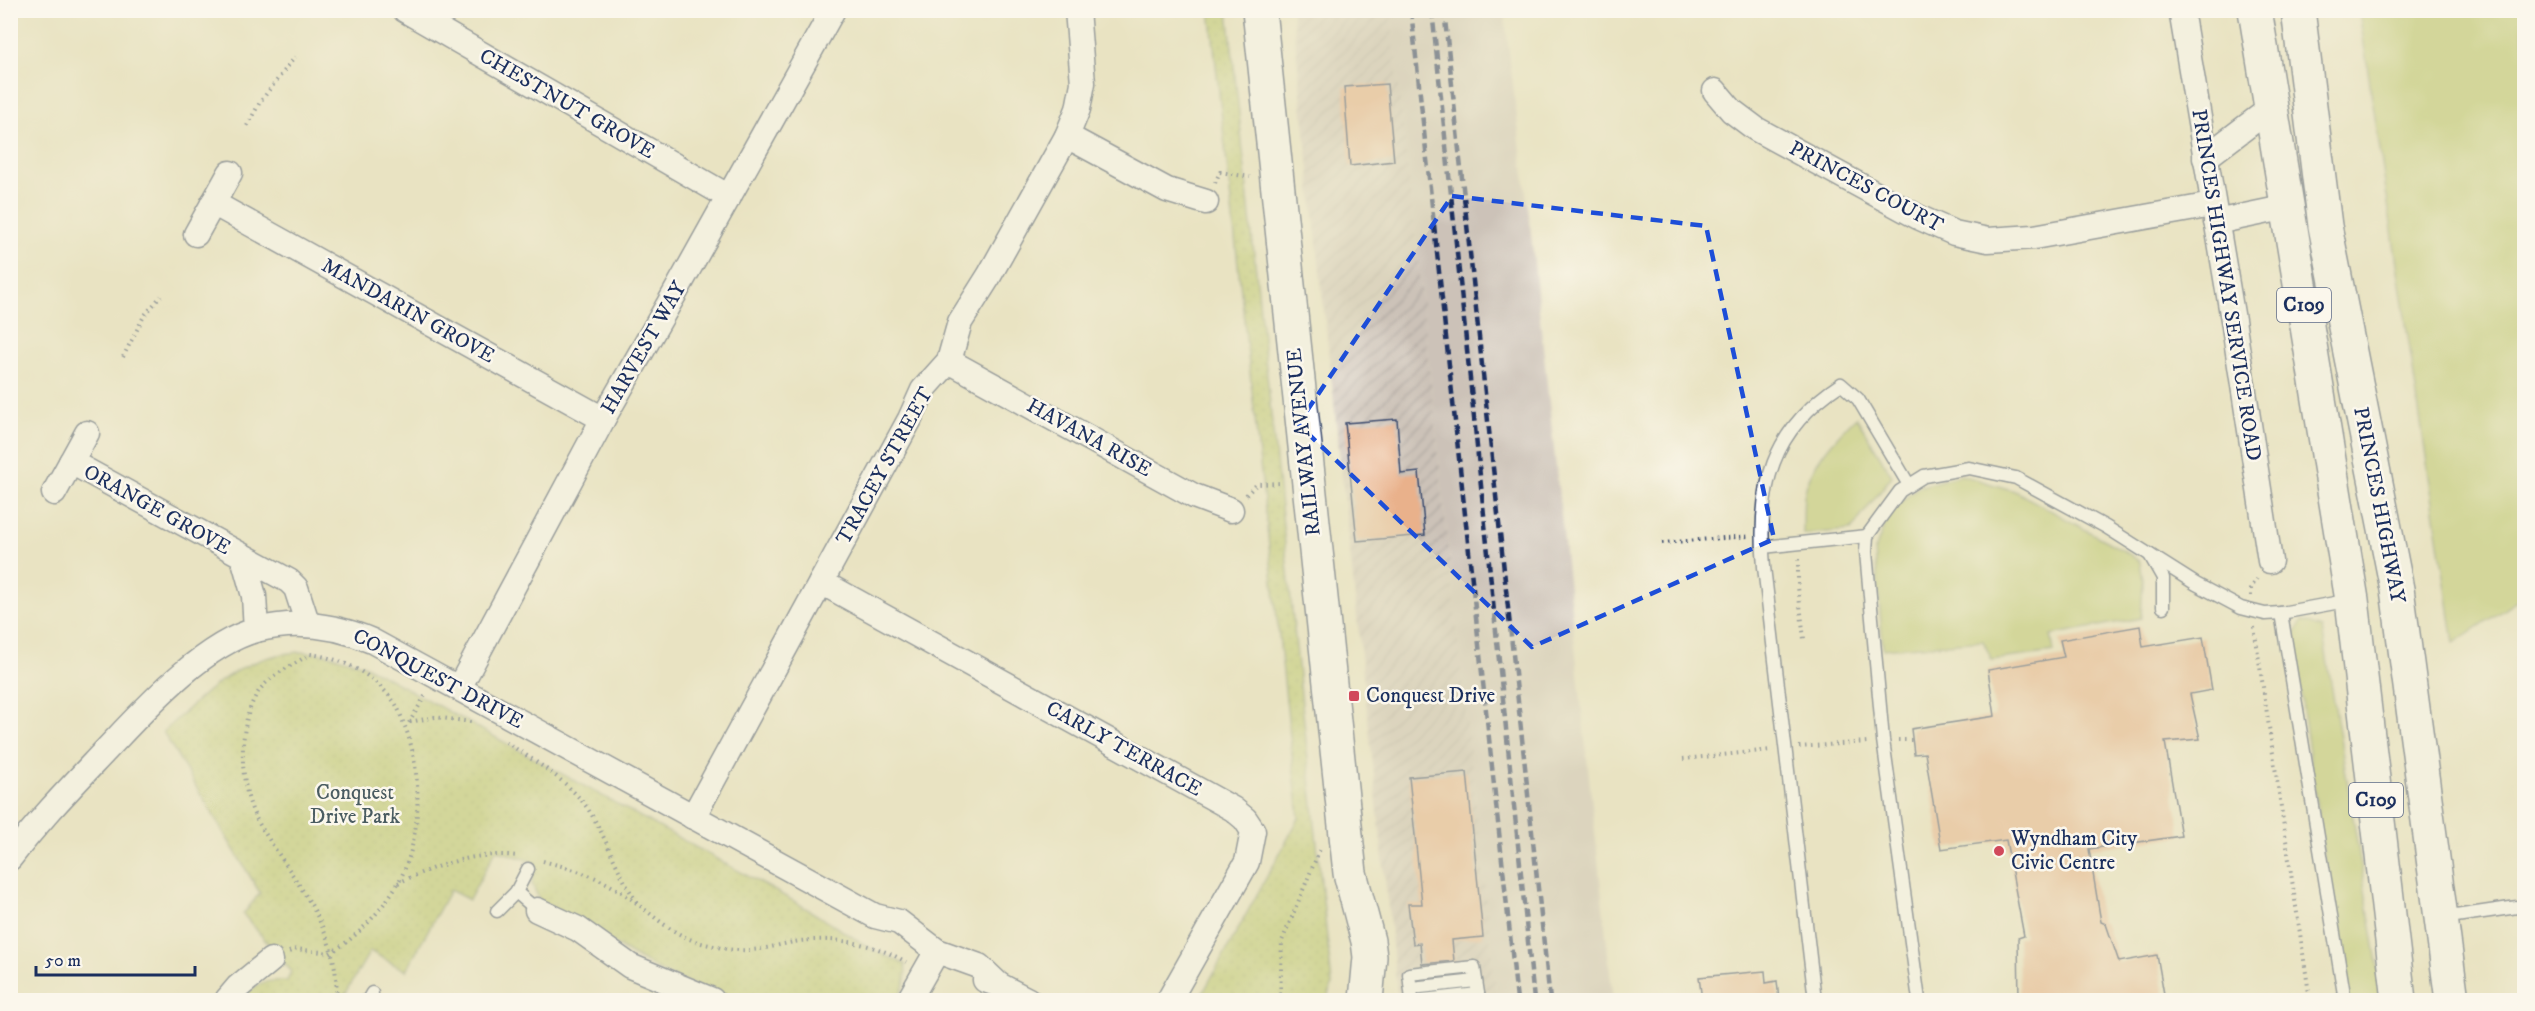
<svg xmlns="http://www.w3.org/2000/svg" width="2535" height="1011" viewBox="0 0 2535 1011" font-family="'IM FELL DW Pica',serif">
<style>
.industrial{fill:url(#industrial-furrows)}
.railway{fill:#ccc2b8}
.grass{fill:#b8c668;stroke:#6a7a63;stroke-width:1.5}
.park{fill:url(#park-dots);stroke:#6a7a63;stroke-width:1.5}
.building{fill:#e9b18b}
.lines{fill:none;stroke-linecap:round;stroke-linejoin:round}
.lane-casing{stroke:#3a4a6d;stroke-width:15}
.street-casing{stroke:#3a4a6d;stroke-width:27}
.secondary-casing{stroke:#3a4a6d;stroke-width:36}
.highway-casing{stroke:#3a4a6d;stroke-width:36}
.path{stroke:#3a4a6d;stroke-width:4;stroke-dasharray:1.5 4.5;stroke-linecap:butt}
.lane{stroke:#fff;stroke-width:12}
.street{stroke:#fff;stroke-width:24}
.secondary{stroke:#fff;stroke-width:33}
.highway{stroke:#fff;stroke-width:33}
.rail{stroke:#1b2f5e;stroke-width:4.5;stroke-dasharray:9 4.5;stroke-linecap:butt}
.marked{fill:none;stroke:#1d4ed8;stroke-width:4.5;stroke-dasharray:12 8;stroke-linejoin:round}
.poi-dot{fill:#d1495b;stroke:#fbf7ec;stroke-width:2}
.labels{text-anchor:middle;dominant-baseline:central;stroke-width:5;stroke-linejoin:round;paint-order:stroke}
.shield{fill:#fbf7ec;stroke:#5e6b89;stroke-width:1.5}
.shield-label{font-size:20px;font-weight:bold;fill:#1b2f5e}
.street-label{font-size:21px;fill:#1b2f5e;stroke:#fbf7ec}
.poi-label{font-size:21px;fill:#1b2f5e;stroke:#fbf7ec;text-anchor:start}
.park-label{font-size:21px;fill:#4a5c61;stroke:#fbf7ec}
</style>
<defs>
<pattern id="industrial-furrows" width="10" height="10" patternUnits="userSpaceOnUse" patternTransform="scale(1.5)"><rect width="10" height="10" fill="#ccc2b8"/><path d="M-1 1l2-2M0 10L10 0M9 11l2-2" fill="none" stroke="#afa7a1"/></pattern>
<pattern id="park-dots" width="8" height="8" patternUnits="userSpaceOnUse" patternTransform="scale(1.5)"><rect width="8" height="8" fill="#b8c668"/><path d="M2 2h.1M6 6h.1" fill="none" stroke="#9eaa5d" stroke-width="1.8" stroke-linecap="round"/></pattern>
</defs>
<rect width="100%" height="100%" fill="#fbf7ec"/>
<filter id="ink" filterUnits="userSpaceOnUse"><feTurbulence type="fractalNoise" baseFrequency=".0167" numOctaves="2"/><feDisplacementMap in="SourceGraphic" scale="12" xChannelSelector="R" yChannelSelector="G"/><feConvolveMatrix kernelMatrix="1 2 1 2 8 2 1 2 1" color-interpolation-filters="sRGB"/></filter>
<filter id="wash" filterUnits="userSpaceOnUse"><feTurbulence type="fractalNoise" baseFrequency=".008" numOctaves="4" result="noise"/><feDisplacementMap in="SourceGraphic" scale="24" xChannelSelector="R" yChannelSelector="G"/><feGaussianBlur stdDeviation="1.35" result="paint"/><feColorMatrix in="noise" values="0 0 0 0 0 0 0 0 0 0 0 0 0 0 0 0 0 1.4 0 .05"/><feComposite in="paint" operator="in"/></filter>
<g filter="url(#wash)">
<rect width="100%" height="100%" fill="#e9e3c2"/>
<polygon class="industrial" points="1292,11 1391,11 1497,1000 1398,1000"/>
<polygon class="railway" points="1391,11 1504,11 1529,216 1613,1000 1497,1000"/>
<g class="grass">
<polygon points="2359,11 2524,11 2524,596 2454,643"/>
<path d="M1856,417L1892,476L1851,530L1803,534C1803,521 1803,508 1804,496C1809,465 1835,438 1856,417Z"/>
<polygon points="1961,475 2015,491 2126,552 2140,562 2143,581 2141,618 2051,635 2054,652 1992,660 1983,641 1883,649 1875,550 1890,512 1918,487"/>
<polygon points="2302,621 2322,628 2383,1000 2344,1000 2293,638"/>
</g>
<g class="park">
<polygon points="1228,10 1332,984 1328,1000 1199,1000 1299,818 1210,11"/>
<path d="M300,652L327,654L364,665L799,904L875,951L905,964C907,979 904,987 898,1000H728L660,971L540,901L532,884L534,862L496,850L469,900L450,890L406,971L370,951L342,1000H240C258,982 262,980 287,981L291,971L243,914L260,893L163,732C206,692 238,656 300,652Z"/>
</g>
<g id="blocks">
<g class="building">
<polygon points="1387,84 1394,161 1350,166 1344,87"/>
<polygon points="1397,419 1401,474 1419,472 1425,535 1357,541 1345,423"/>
<polygon points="2140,626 2143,647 2203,637 2212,690 2190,694 2200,739 2165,742 2181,836 2089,849 2101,922 2106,924 2119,962 2157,955 2164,994 2128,1000 2019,1000 2018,938 2024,936 2006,840 1941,849 1925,753 1914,754 1911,729 1995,716 1988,670 2064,657 2060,640"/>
<polygon points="1467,772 1483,937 1452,940 1454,961 1422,964 1420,943 1413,944 1408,904 1422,904 1409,777"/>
<polygon points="1765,971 1766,983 1777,981 1779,1000 1702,1000 1699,977"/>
</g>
</g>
</g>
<g filter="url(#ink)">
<use href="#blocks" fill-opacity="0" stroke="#3a4a6d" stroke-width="1.5"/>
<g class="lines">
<defs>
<g id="lane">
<polyline points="1763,547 1867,536"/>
<polyline points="2150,555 2163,578 2163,607"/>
<polyline points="2281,613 2345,1000"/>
<polyline points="516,892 537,910"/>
<polyline points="497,911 516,892 528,869"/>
<polyline points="2442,918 2524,906"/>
<polyline points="1411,988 1476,981"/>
<polyline points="368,1000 372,993"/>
<polyline points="1412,1000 1409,974 1474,967 1479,1000"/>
<polyline points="1423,1000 1478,994"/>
<path d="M1815,1000L1764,567C1757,487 1771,430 1841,384L1858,399L1909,485"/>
<polyline points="1919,1000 1883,740 1866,552 1867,536 1900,491 1924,476 1969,468 2016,478 2106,527 2196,584 2241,608 2265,614 2281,613 2351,600"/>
</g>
<g id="street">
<polyline points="405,10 729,197"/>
<polyline points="2181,10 2233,320 2270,561"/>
<polyline points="1715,91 1732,111 1756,129 1918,217 1954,233 1988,240 2034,237 2212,205"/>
<polyline points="1067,136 1167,190 1206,202"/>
<polyline points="2205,158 2271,108"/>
<polyline points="213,203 603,419"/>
<polyline points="2216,222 2288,207"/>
<polyline points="196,234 230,173"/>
<polyline points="949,361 1194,496 1231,510"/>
<polyline points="71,462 289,581 296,588 308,625"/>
<polyline points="54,493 87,433"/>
<polyline points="243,557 254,596 256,630"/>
<polyline points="821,582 1233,809 1245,819 1253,831 1247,862 1169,1000"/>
<polyline points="459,688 603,419 675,293 833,10"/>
<polyline points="693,817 910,419 923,390 949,361 960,322 989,276 1067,136 1078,109 1083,83 1077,10"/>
<path d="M10,858C39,820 72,786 104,752C143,711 201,645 256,630C296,620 335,625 372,641L875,916L899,922L937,951L979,966L999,985"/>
<polyline points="537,910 578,929 630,966 712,1000"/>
<polyline points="985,980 999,985 1028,1000"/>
<polyline points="227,1000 238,987 271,960"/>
<polyline points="909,1000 937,951"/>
</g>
<polyline id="secondary" points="1259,10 1350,873 1368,941 1370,957 1366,1000"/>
<g id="highway">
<polyline points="2255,10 2352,600 2399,1000"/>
<polyline points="2298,10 2325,226 2397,589 2452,1000"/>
</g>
</defs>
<use href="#lane" class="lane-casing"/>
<use href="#street" class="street-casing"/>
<use href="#secondary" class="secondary-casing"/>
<use href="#highway" class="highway-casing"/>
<g class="path">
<polyline points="247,126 260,102 295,57"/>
<polyline points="1215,183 1220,172 1250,177"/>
<polyline points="123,357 144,316 161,296"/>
<polyline points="1246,495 1257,484 1282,483"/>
<polyline points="1662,543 1748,536"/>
<polyline points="1798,559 1798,587 1804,639"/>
<polyline points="2251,596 2251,588 2257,579"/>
<polyline points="2254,627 2310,1000"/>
<polyline points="410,722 435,717 471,722"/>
<polyline points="409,723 425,696"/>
<polyline points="1898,740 1912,740"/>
<path d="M506,742C534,761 568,780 588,809C607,838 617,873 637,902"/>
<polyline points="1799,747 1867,742"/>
<polyline points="1683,759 1771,750"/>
<path d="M543,861C565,867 588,873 608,884C644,903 664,934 705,944C715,946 726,950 737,950C759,952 779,944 800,941C837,937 874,943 906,962"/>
<path d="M398,883C437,865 475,851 518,856"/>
<path d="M289,952L296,949L330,953C358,937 380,912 397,885C423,840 423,770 404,724C401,717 399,709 395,703C373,674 345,659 310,654C295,664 277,672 264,685C236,713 238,787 257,820C290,877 342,929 336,1000"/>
<polyline points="1280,1000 1282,941 1320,849"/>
</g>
<use href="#lane" class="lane"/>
<use href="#street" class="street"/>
<use href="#secondary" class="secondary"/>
<use href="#highway" class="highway"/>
<g class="rail">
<polyline points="1411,10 1517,1000"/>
<polyline points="1432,10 1534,1000"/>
<polyline points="1444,10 1550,1000"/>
</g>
</g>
</g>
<path d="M0 0H2535V1011H0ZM1452,196L1706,226L1774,539L1532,647L1298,424Z" fill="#e9e3c2" fill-opacity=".55" fill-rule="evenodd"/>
<path class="marked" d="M1452,196L1706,226L1774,539L1532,647L1298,424Z"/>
<g class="poi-dot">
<rect x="1348" y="690" width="12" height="12" rx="3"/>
<circle cx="1999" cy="851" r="6"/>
</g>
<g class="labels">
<g class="shield">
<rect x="2277" y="288" width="54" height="34" rx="4.5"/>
<rect x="2349" y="783" width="54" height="34" rx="4.5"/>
</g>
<g class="shield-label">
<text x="2304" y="305">C109</text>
<text x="2376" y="800">C109</text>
</g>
<g class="street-label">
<text transform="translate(567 104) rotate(30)">CHESTNUT GROVE</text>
<text transform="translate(1866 187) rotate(28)">PRINCES COURT</text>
<text transform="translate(2226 285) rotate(81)">PRINCES HIGHWAY SERVICE ROAD</text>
<text transform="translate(408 311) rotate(29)">MANDARIN GROVE</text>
<text transform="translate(644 348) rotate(-60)">HARVEST WAY</text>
<text transform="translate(1089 438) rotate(29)">HAVANA RISE</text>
<text transform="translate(1304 442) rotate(-96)">RAILWAY AVENUE</text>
<text transform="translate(885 466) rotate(-61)">TRACEY STREET</text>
<text transform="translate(2379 505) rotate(79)">PRINCES HIGHWAY</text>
<text transform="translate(157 510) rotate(29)">ORANGE GROVE</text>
<text transform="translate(438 679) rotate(28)">CONQUEST DRIVE</text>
<text transform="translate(1124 749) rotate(29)">CARLY TERRACE</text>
</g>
<g class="poi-label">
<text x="1366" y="696">Conquest Drive</text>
<text x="2011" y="839">Wyndham City<tspan x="2011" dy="24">Civic Centre</tspan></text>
</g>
<g class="park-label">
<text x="355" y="793">Conquest<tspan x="355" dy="24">Drive Park</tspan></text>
</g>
</g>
<rect width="2535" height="1011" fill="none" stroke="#fbf7ec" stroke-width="36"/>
<path d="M36 966v9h159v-9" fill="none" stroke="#1b2f5e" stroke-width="3"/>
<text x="45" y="966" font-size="18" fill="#1b2f5e" stroke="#fbf7ec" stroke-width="4.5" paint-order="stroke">50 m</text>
</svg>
